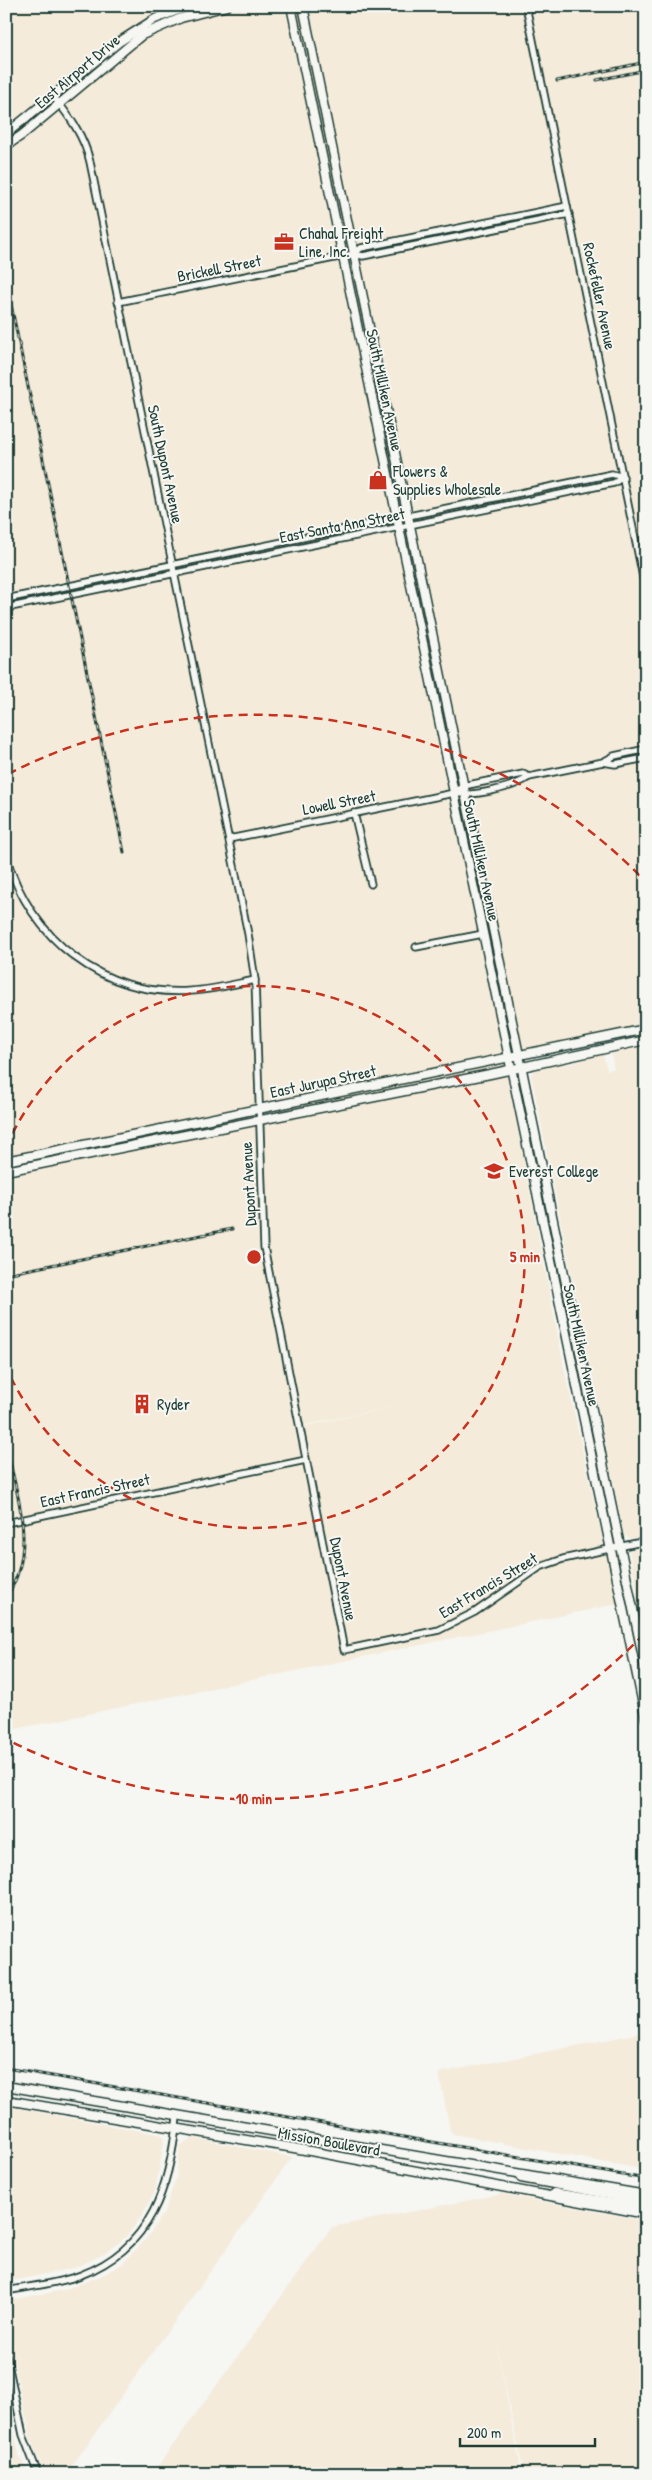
<svg xmlns="http://www.w3.org/2000/svg" width="652" height="2480" viewBox="0 0 652 2480" font-family="'Patrick Hand',sans-serif">
<style>
.built{fill:#f4ebda;fill-rule:evenodd}
.lines{fill:none;stroke-linecap:round;stroke-linejoin:round}
.minor-casing{stroke:#1f3d34;stroke-width:9}
.major-casing{stroke:#1f3d34;stroke-width:11}
.minor{stroke:#f6f6f2;stroke-width:5.5}
.major{stroke:#f6f6f2;stroke-width:8}
.rail-casing{stroke:#1f3d34;stroke-width:3}
.rail{stroke:#f6f6f2;stroke-width:1;stroke-dasharray:4;stroke-linecap:butt}
.ring{fill:none;stroke:#c8321e;stroke-width:2.5;stroke-dasharray:9 6}
.labels{text-anchor:middle;dominant-baseline:central;stroke-width:4;stroke-linejoin:round;paint-order:stroke}
.street-label{font-size:16px;fill:#1f3d34;stroke:#f6f6f2}
.poi-label{font-size:16px;fill:#1f3d34;stroke:#f6f6f2;text-anchor:start}
.centre{fill:#c8321e;stroke:#f6f6f2;stroke-width:2.5}
.ring-label{font-size:15px;text-anchor:middle;font-weight:bold;fill:#c8321e;stroke:#f6f6f2;stroke-width:4;stroke-linejoin:round;paint-order:stroke}
</style>
<rect width="100%" height="100%" fill="#f6f6f2"/>
<filter id="ink" filterUnits="userSpaceOnUse"><feTurbulence type="fractalNoise" baseFrequency=".02" numOctaves="2"/><feDisplacementMap in="SourceGraphic" scale="10" xChannelSelector="R" yChannelSelector="G"/><feConvolveMatrix kernelMatrix="1 2 1 2 8 2 1 2 1" color-interpolation-filters="sRGB"/></filter>
<g filter="url(#ink)">
<g class="built">
<path d="M6,6H646V1024L503,1055L565,1372L617,1604L6,1731ZM403,1405L306,1426L305,1425Z"/>
<polygon points="646,1046 646,1536 630,1539 624,1535 531,1074 539,1067 558,1063 565,1065 603,1054 607,1070 614,1069 611,1053"/>
<polygon points="646,1546 646,1637 629,1550"/>
<polygon points="646,2032 646,2170 453,2134 450,2130 439,2073"/>
<polygon points="6,2106 162,2135 164,2142 155,2191 141,2217 126,2237 104,2254 74,2268 6,2282"/>
<polygon points="194,2138 292,2157 66,2474 47,2474 41,2465 31,2440 6,2327 6,2307 11,2300 64,2290 101,2276 122,2264 147,2238 164,2213 176,2178 180,2146"/>
<polygon points="502,2194 646,2221 646,2474 524,2474 493,2329 522,2474 152,2474 332,2227"/>
<polygon points="6,2389 19,2455 28,2474 6,2474"/>
</g>
<g class="lines">
<defs>
<g id="minor">
<polyline points="526,6 646,592"/>
<path d="M53,96C70,117 84,136 90,162L248,934L255,980L264,1247L344,1650L439,1630L475,1612L540,1567L563,1559L646,1541"/>
<polyline points="354,254 361,248 567,206"/>
<polyline points="118,302 354,254 363,256 569,214"/>
<polyline points="6,599 612,474 623,477"/>
<polyline points="6,608 614,483 623,477"/>
<polyline points="603,762 614,756 646,749"/>
<polyline points="454,793 463,786 523,774 529,777"/>
<polyline points="354,813 371,884"/>
<path d="M229,839L454,793C473,797 513,788 529,777L603,762L615,764L646,758"/>
<path d="M6,856C30,938 103,998 191,991C212,990 234,984 255,980"/>
<polyline points="416,947 483,934"/>
<polyline points="6,1523 306,1460"/>
<path d="M6,2291C31,2286 57,2284 81,2275C152,2248 170,2186 177,2117"/>
<polyline points="6,2354 23,2435 38,2474"/>
</g>
<g id="major">
<polyline points="291,6 646,1719"/>
<polyline points="303,6 646,1672"/>
<polyline points="6,134 119,42 155,19 188,6"/>
<polyline points="6,146 22,135 142,35 181,18 227,6"/>
<polyline points="6,1161 646,1029"/>
<polyline points="6,1171 490,1074 646,1040"/>
<polyline points="6,2086 646,2195"/>
<polyline points="6,2100 294,2148 646,2214"/>
<polyline points="521,2178 646,2201"/>
<polyline points="554,2193 646,2208"/>
</g>
</defs>
<use href="#minor" class="minor-casing"/>
<use href="#major" class="major-casing"/>
<use href="#minor" class="minor"/>
<use href="#major" class="major"/>
<defs>
<g id="rail">
<polyline points="597,80 646,70"/>
<polyline points="557,81 646,62"/>
<polyline points="6,280 124,852"/>
<polyline points="6,1274 232,1229"/>
<path d="M6,1445C17,1496 38,1551 6,1597"/>
<polyline points="6,2068 646,2179"/>
</g>
</defs>
<use href="#rail" class="rail-casing"/>
<use href="#rail" class="rail"/>
</g>
</g>
<g class="ring">
<path d="M6 1147A271 271 0 1 1 6 1367"/>
<path d="M644 1634A542 542 0 0 1 8 1740M8 774A542 542 0 0 1 644 880"/>
</g>
<defs>
<symbol id="office-bare" viewBox="-9 -9 18 18"><path d="M-6-3h4V-5.5h4V-3h4V5H-6ZM-1-4.5V-3h2v-1.5ZM-6 0V1H6V0Z" fill="#c8321e" stroke="#f6f6f2" stroke-width="2.5" paint-order="stroke"/></symbol>
<symbol id="shop-bare" viewBox="-9 -9 18 18"><path d="M-5-2.5h2.3a2.7 3.5 0 0 1 5.4 0H5L5.5 6h-11ZM-1.5-2.5h3a1.5 2.3 0 0 0-3 0Z" fill="#c8321e" stroke="#f6f6f2" stroke-width="2.5" paint-order="stroke"/></symbol>
<symbol id="university-bare" viewBox="-9 -9 18 18"><path d="M0-5L7-2L0 1L-7-2ZM-4 1L0 2.5L4 1V4Q0 6-4 4Z" fill="#c8321e" stroke="#f6f6f2" stroke-width="2.5" paint-order="stroke"/></symbol>
<symbol id="building-bare" viewBox="-9 -9 18 18"><path d="M-4-6H4V6H1V3H-1V6H-4ZM-2.5-4.3h1.7v1.8h-1.7ZM.8-4.3h1.7v1.8H.8ZM-2.5-1h1.7V.8h-1.7ZM.8-1h1.7V.8H.8Z" fill="#c8321e" stroke="#f6f6f2" stroke-width="2.5" paint-order="stroke"/></symbol>
</defs>
<g fill-rule="evenodd">
<use href="#office-bare" x="270" y="228" width="28" height="28"/>
<use href="#shop-bare" x="364" y="466" width="28" height="28"/>
<use href="#university-bare" x="480" y="1157" width="28" height="28"/>
<use href="#building-bare" x="128" y="1390" width="28" height="28"/>
</g>
<g class="labels">
<g class="street-label">
<text transform="translate(77 71) rotate(-40)">East Airport Drive</text>
<text transform="translate(219 268) rotate(-11)">Brickell Street</text>
<text transform="translate(600 296) rotate(78)">Rockefeller Avenue</text>
<text transform="translate(385 390) rotate(78)">South Milliken Avenue</text>
<text transform="translate(166 464) rotate(78)">South Dupont Avenue</text>
<text transform="translate(342 525) rotate(-11)">East Santa Ana Street</text>
<text transform="translate(339 802) rotate(-11)">Lowell Street</text>
<text transform="translate(482 860) rotate(78)">South Milliken Avenue</text>
<text transform="translate(323 1081) rotate(-12)">East Jurupa Street</text>
<text transform="translate(248 1184) rotate(-93)">Dupont Avenue</text>
<text transform="translate(582 1345) rotate(78)">South Milliken Avenue</text>
<text transform="translate(95 1490) rotate(-12)">East Francis Street</text>
<text transform="translate(344 1579) rotate(79)">Dupont Avenue</text>
<text transform="translate(488 1585) rotate(-31)">East Francis Street</text>
<text transform="translate(329 2141) rotate(10)">Mission Boulevard</text>
</g>
<g class="poi-label">
<text x="299" y="233">Chahal Freight<tspan x="299" dy="18">Line, Inc.</tspan></text>
<text x="393" y="471">Flowers &amp;<tspan x="393" dy="18">Supplies Wholesale</tspan></text>
<text x="509" y="1171">Everest College</text>
<text x="157" y="1404">Ryder</text>
</g>
</g>
<circle cx="254" cy="1257" r="8" class="centre"/>
<g class="ring-label">
<text x="525" y="1262">5 min</text>
<text x="254" y="1804">10 min</text>
</g>
<rect width="652" height="2480" fill="none" stroke="#f6f6f2" stroke-width="25"/>
<rect x="12" y="12" width="627" height="2455" fill="none" stroke="#1f3d34" stroke-width="2" filter="url(#ink)"/>
<path d="M460 2438v8h135v-8" fill="none" stroke="#1f3d34" stroke-width="2.5"/>
<text x="467" y="2438" font-size="15" fill="#1f3d34" stroke="#f6f6f2" stroke-width="4" paint-order="stroke">200 m</text>
</svg>
